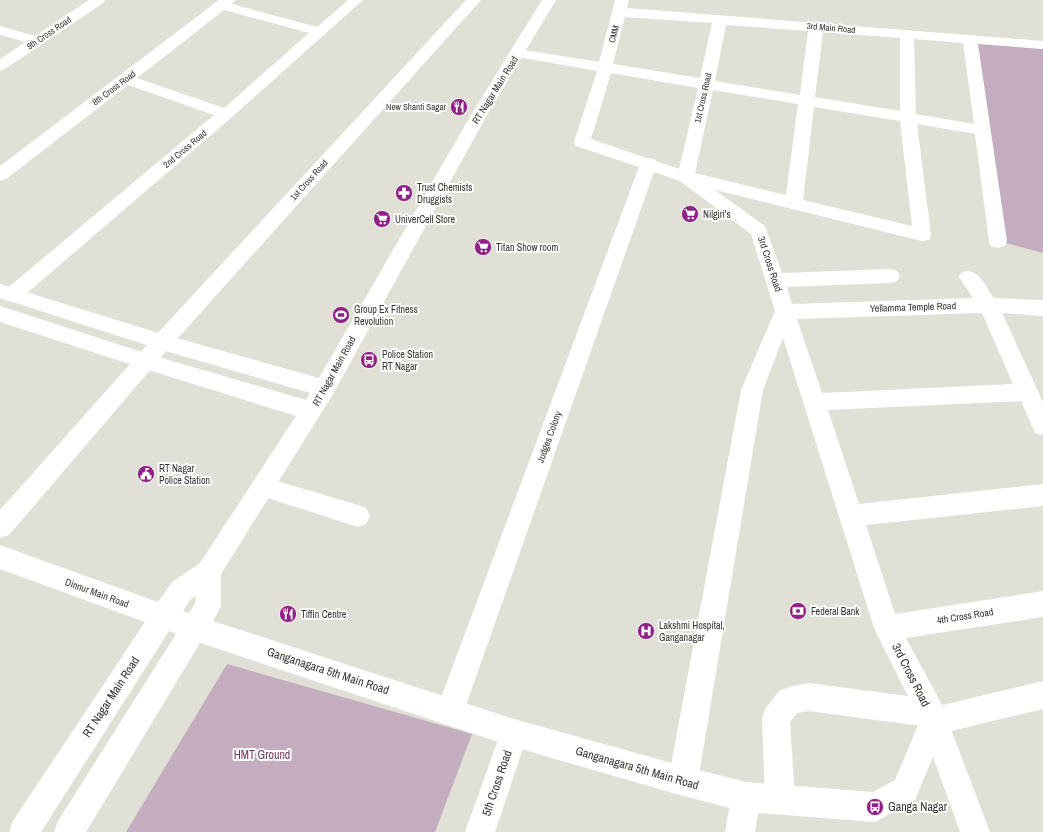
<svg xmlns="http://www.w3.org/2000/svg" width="1043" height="832" viewBox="0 0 1043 832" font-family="'Archivo Narrow',sans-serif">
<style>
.green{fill:#c5adc0}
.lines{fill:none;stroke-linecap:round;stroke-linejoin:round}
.street{fill:#fff;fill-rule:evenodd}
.secondary{fill:#fff;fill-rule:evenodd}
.labels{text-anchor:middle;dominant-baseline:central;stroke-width:4;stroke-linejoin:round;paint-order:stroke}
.far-street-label{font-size:9px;fill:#353531;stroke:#fffffe}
.far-poi-label{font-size:9px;fill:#353531;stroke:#fffffe;text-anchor:end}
.street-label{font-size:10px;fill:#353531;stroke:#fffffe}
.poi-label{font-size:10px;fill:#353531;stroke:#fffffe;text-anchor:start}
.near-street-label{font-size:12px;fill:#353531;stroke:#fffffe}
.near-park-label{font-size:12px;fill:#6d3e65;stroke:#fffffe}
.near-poi-label{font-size:12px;fill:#353531;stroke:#fffffe;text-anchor:start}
</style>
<rect width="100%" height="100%" fill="#e0e0d7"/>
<g class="green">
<polygon points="975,42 1043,49 1043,253 998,241"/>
<polygon points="227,664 472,734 435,832 126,832"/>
</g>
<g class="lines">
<g class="street">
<path d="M219,0H235L232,4L317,27L348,0H363L232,117L19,300L12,302L5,300L2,295L5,290L214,115L128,85L6,179L0,181V166ZM224,10L309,33L224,108L137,78Z"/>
<polygon points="466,0 481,0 169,348 9,535 0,538 0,510 155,336"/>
<path d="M615,0H629L627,8L1043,41V49L978,44L1007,241L1005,246L998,248L991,246L989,241L975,134L917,124L931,235L929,240L922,241L715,190L765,226L782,273L890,269L897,271L900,276L897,281L890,283L787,287L792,304L973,298L959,277L962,272C979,267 985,286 994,298L1043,300V316L1002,313L1043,402V435L1035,433L1021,401L828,410L859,504L1043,484V506L866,525L895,614L1043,591V617L906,638L941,703L990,832H960L922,726L808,711L797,713L790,722L795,799L790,809L780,814L770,809L765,799L762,718L766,708L779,691L789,687L808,683L908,696L874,628L783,338L763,390L698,781L693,791L683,796L673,791L668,781L741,390L775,311L751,234L680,181L654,172L464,711L460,721L450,725L440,721L436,711L639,167L576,146L574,142L597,71L518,57L513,56L511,53L513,50L518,49L599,62ZM625,17L712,23L700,78L613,64ZM726,25L808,31L800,95L715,81ZM823,32L900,38V111L815,97ZM914,39L963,43L974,124L916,114ZM611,73L698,88L679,169L656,161L655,159L647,158L591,139ZM713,90L798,104L786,195L695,173ZM814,107L900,121L912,226L803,200ZM982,313L1013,384L822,393L797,319Z"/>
<polygon points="0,26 42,38 44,41 42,44 37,45 0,35"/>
<polygon points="263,477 358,505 366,508 370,516 366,524 358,527 255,494 251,487 255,480"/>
<polygon points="514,719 524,723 528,733 495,832 465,832 504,723"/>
<polygon points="746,782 756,787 761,797 755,832 725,832 731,797 736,787"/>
</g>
<g class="secondary">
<polygon points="89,0 105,0 103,3 5,69 0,71 0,59"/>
<path d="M542,0H556L487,115L333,394L221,574V606L213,621L514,719L683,766L746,782L873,792L895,780L924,711L934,707L1043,681V709L943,733L915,800L875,822L746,812L683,796L514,747L200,643L86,832H54L58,821L176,634L169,631L41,832H9L13,821L145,622L0,569V545L158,602L172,582L200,563L296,416L145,369L0,322V306L145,353L306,400L310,393L162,350L0,298V284L162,334L319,378L471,115ZM196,596L195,603L189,613L183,611L190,600Z"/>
</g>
</g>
<defs>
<symbol id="restaurant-disc" viewBox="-11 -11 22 22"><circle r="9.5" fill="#902285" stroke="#fffffe"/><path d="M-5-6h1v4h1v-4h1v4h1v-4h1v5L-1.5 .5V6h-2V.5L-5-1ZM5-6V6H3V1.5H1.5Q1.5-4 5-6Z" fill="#fff"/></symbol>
<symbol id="pharmacy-disc" viewBox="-11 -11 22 22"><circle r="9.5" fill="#902285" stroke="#fffffe"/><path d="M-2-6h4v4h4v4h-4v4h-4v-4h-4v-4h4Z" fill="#fff"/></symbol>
<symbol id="supermarket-disc" viewBox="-11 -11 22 22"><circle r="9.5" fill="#902285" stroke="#fffffe"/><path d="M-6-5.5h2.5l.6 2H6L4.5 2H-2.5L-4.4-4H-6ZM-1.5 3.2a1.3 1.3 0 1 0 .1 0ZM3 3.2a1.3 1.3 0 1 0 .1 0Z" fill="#fff"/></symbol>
<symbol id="stadium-disc" viewBox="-11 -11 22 22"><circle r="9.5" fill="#902285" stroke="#fffffe"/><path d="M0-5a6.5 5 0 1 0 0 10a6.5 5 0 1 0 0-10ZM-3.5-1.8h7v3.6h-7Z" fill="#fff"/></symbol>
<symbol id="bus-disc" viewBox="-11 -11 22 22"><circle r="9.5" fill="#902285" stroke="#fffffe"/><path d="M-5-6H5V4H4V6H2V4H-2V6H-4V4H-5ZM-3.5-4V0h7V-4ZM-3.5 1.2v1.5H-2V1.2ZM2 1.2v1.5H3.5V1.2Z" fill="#fff"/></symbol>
<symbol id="civic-disc" viewBox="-11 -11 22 22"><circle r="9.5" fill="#902285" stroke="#fffffe"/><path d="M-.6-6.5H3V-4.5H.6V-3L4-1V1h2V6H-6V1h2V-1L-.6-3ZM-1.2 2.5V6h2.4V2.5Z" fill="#fff"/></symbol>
<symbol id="bank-disc" viewBox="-11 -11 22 22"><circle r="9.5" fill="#902285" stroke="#fffffe"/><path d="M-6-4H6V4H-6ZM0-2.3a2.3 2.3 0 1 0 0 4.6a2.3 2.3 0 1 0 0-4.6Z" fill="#fff"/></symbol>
<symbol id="hospital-disc" viewBox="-11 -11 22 22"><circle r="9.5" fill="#902285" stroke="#fffffe"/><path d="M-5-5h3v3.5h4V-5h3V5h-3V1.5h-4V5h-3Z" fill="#fff"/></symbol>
</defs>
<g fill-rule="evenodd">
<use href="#restaurant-disc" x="449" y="97" width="20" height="20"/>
<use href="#pharmacy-disc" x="394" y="183" width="20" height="20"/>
<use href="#supermarket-disc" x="680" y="204" width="20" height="20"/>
<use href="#supermarket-disc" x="372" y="209" width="20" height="20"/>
<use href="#supermarket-disc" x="473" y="237" width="20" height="20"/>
<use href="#stadium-disc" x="331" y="305" width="20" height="20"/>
<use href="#bus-disc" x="359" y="350" width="20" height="20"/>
<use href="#civic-disc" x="136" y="464" width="20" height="20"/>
<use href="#bank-disc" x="788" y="601" width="20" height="20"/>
<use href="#restaurant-disc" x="278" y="604" width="20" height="20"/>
<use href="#hospital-disc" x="636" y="621" width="20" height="20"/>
<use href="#bus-disc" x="865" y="797" width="20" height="20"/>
</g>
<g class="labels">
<g class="far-street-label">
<text transform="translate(831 28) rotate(5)">3rd Main Road</text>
<text transform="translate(49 33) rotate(-34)">9th Cross Road</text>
<text transform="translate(614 34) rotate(-75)">CMM</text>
<text transform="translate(114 88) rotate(-37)">8th Cross Road</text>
<text transform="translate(703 98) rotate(-77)">1st Cross Road</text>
<text transform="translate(185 149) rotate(-40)">2nd Cross Road</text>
<text transform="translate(309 180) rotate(-48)">1st Cross Road</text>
</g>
<g class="far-poi-label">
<text x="446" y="107">New Shanti Sagar</text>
</g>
<g class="street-label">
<text transform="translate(495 90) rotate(-58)">RT Nagar Main Road</text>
<text transform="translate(770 264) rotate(72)">3rd Cross Road</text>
<text transform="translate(913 307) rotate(-2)">Yellamma Temple Road</text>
<text transform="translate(334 371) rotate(-61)">RT Nagar Main Road</text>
<text transform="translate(549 437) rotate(-70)">Judges Colony</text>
<text transform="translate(97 593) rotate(20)">Dinnur Main Road</text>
<text transform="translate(965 616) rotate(-9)">4th Cross Road</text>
</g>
<g class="poi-label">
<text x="417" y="187">Trust Chemists<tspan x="417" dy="12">Druggists</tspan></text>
<text x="703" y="214">Nilgiri's</text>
<text x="395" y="219">UniverCell Store</text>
<text x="496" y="247">Titan Show room</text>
<text x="354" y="309">Group Ex Fitness<tspan x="354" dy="12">Revolution</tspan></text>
<text x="382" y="354">Police Station<tspan x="382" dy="12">RT Nagar</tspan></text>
<text x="159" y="468">RT Nagar<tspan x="159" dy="12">Police Station</tspan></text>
<text x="811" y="611">Federal Bank</text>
<text x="301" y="614">Tiffin Centre</text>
<text x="659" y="625">Lakshmi Hospital,<tspan x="659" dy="12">Ganganagar</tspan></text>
</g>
<g class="near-street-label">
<text transform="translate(328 671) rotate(18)">Ganganagara 5th Main Road</text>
<text transform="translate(911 675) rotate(63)">3rd Cross Road</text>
<text transform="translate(111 697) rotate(-57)">RT Nagar Main Road</text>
<text transform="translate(637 768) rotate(16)">Ganganagara 5th Main Road</text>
<text transform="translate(497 783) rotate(-71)">5th Cross Road</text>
</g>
<g class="near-park-label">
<text x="262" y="755">HMT Ground</text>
</g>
<g class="near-poi-label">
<text x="888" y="807">Ganga Nagar</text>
</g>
</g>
</svg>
